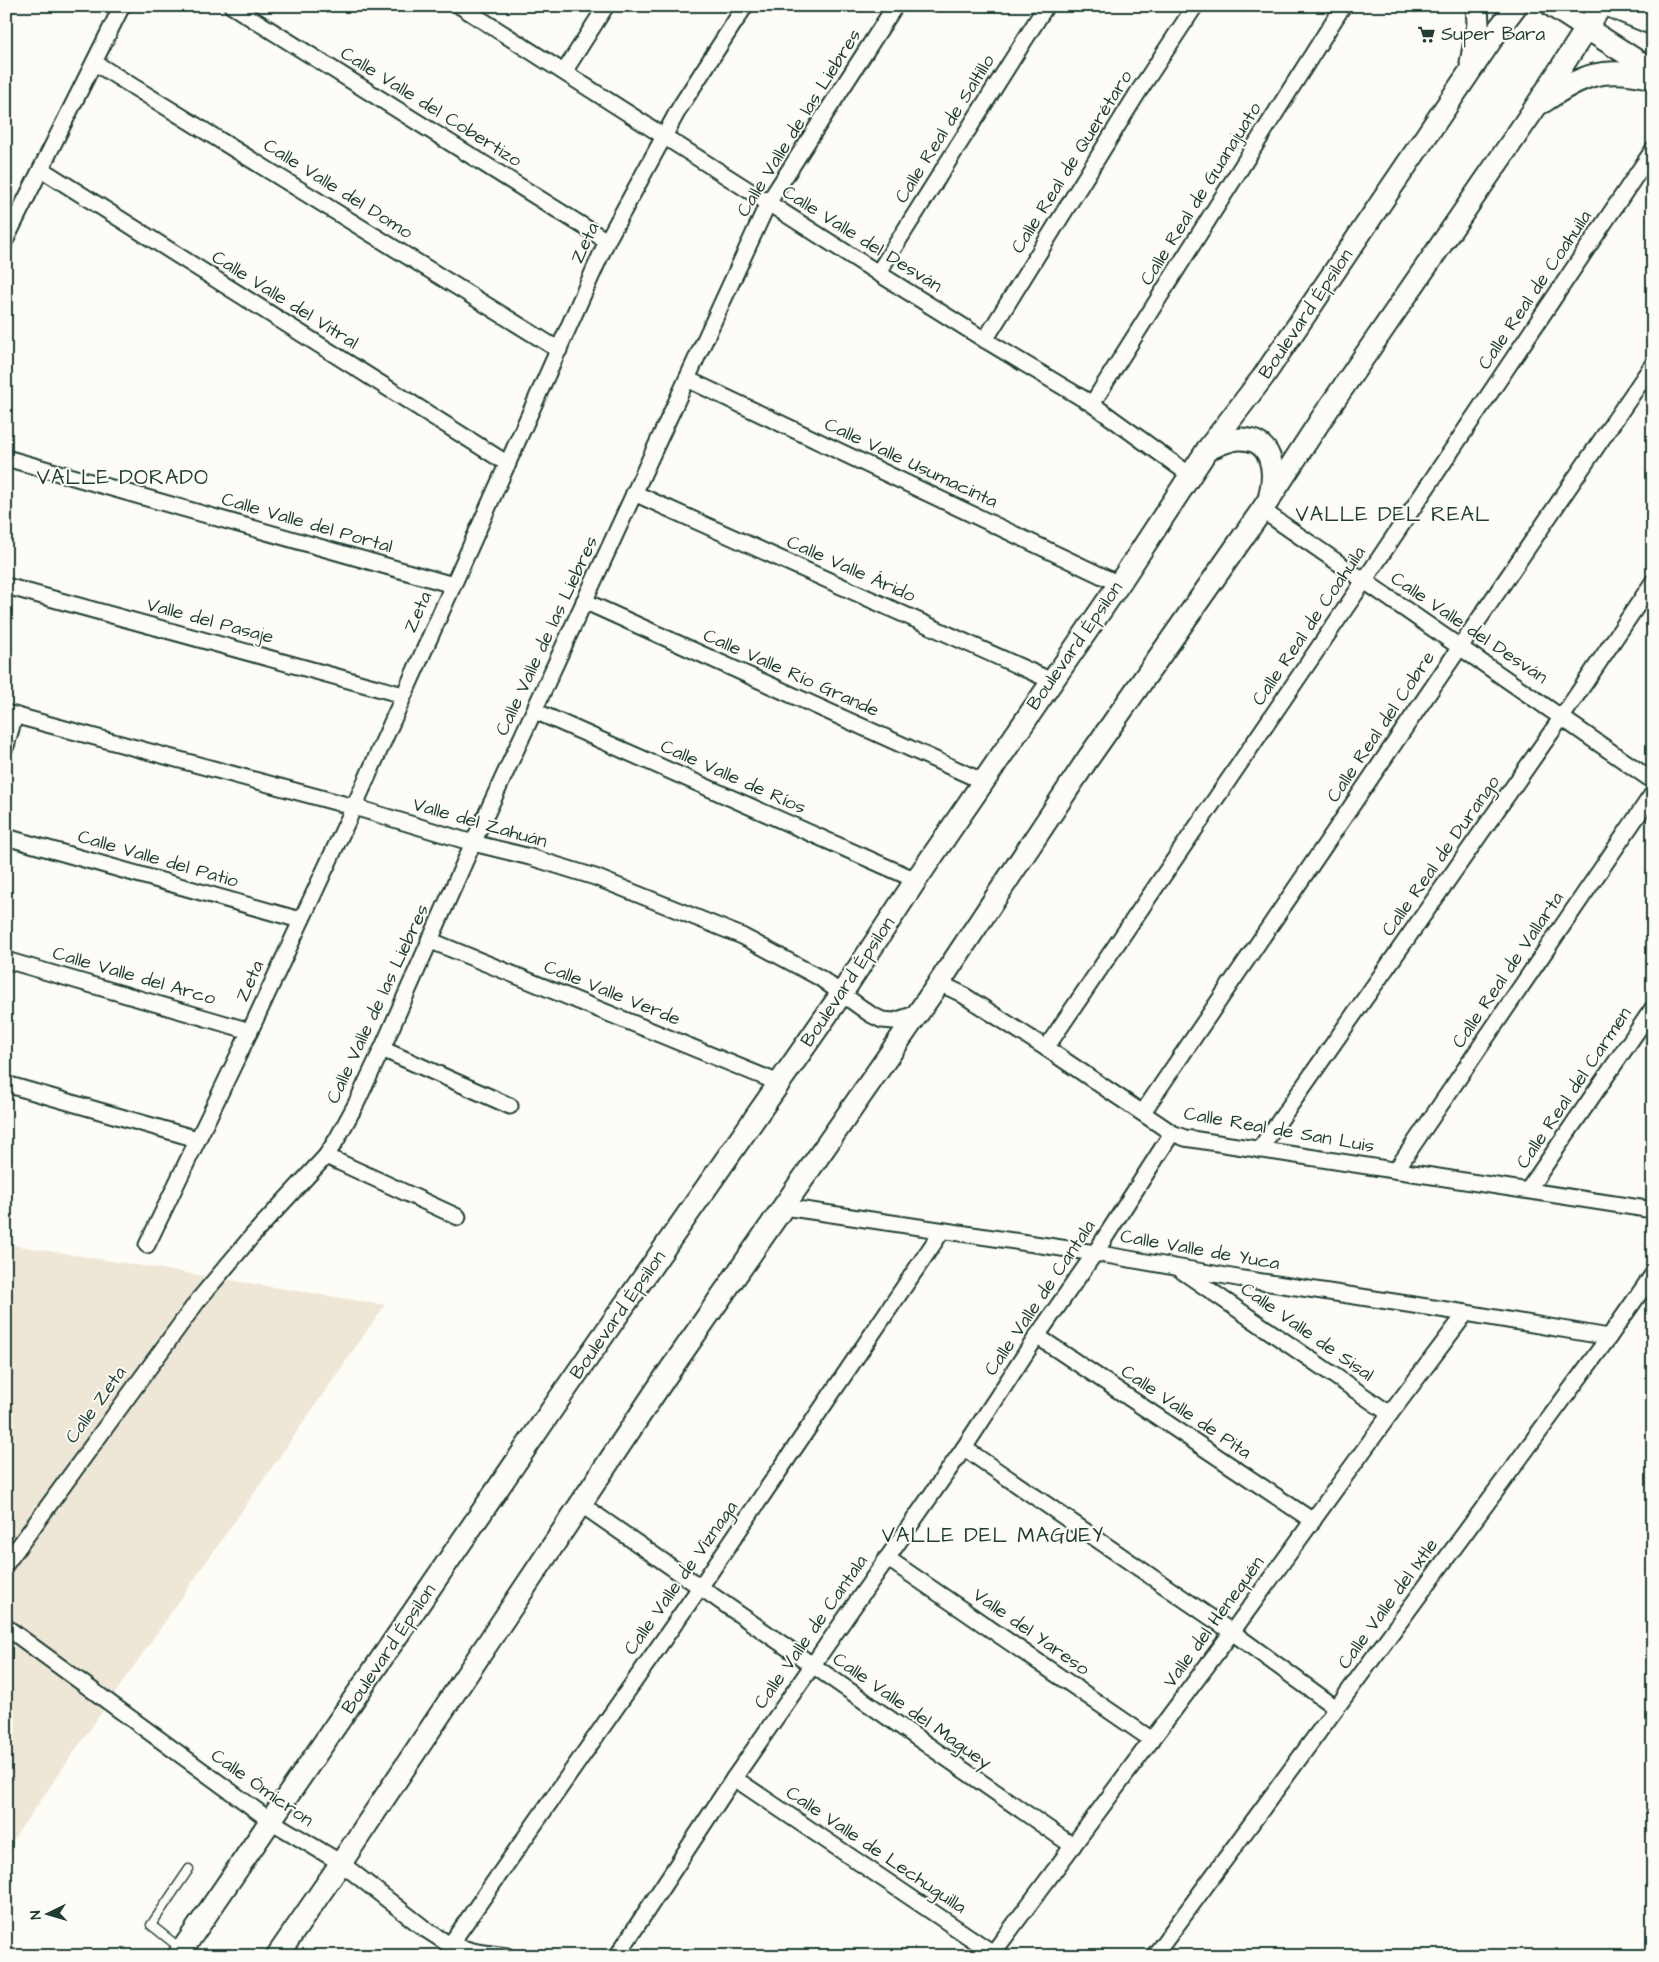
<svg xmlns="http://www.w3.org/2000/svg" width="1659" height="1962" viewBox="0 0 1659 1962" font-family="'Architects Daughter',sans-serif">
<style>
.built{fill:#efe7d5}
.lines{fill:none;stroke-linecap:round;stroke-linejoin:round}
.lane-casing{stroke:#1f3d34;stroke-width:11}
.street-casing{stroke:#1f3d34;stroke-width:19}
.secondary-casing{stroke:#1f3d34;stroke-width:25}
.lane{stroke:#fdfcf7;stroke-width:8}
.street{stroke:#fdfcf7;stroke-width:15}
.secondary{stroke:#fdfcf7;stroke-width:21}
.labels{text-anchor:middle;dominant-baseline:central;stroke-width:4;stroke-linejoin:round;paint-order:stroke}
.poi-label{font-size:19px;fill:#1f3d34;stroke:#fdfcf7;text-anchor:start}
.street-label{font-size:19px;fill:#1f3d34;stroke:#fdfcf7}
.quarter-label{font-size:21px;letter-spacing:1px;fill:#1f3d34;stroke:#fdfcf7}
</style>
<rect width="100%" height="100%" fill="#fdfcf7"/>
<filter id="ink" filterUnits="userSpaceOnUse"><feTurbulence type="fractalNoise" baseFrequency=".02" numOctaves="2"/><feDisplacementMap in="SourceGraphic" scale="10" xChannelSelector="R" yChannelSelector="G"/><feConvolveMatrix kernelMatrix="1 2 1 2 8 2 1 2 1" color-interpolation-filters="sRGB"/></filter>
<g filter="url(#ink)">
<polygon class="built" points="6,1244 385,1305 6,1850"/>
<g class="lines">
<defs>
<polyline id="lane" points="180,1948 151,1925 189,1869"/>
<g id="street">
<polyline points="232,6 607,241"/>
<polyline points="460,6 878,273 985,340 1092,404 1190,475"/>
<polyline points="95,63 559,350"/>
<polyline points="564,72 606,6"/>
<polyline points="41,169 508,464"/>
<polyline points="6,239 122,6"/>
<polyline points="878,273 1046,6"/>
<polyline points="985,340 1137,94 1195,6"/>
<polyline points="687,379 1119,584"/>
<polyline points="1092,404 1343,6"/>
<polyline points="6,458 453,585"/>
<polyline points="634,493 1052,681"/>
<polyline points="1262,510 1653,781"/>
<polyline points="6,586 403,695"/>
<polyline points="584,601 982,781"/>
<polyline points="535,711 916,880"/>
<polyline points="6,713 354,807 473,843 530,857 595,877 742,936 820,978 870,1014 882,1020 894,1021 918,1013"/>
<polyline points="6,746 15,715"/>
<polyline points="6,837 300,920"/>
<polyline points="429,940 779,1083"/>
<polyline points="6,960 250,1031"/>
<polyline points="939,983 960,993 1046,1048 1172,1133 1185,1138 1653,1210"/>
<polyline points="1046,1048 1364,581 1653,150"/>
<polyline points="382,1049 510,1106"/>
<polyline points="6,1084 197,1139"/>
<polyline points="1143,1112 1653,364"/>
<polyline points="1259,1150 1562,717 1653,582"/>
<polyline points="326,1156 458,1217"/>
<polyline points="1396,1170 1653,793"/>
<polyline points="1528,1190 1653,1008"/>
<polyline points="784,1207 1095,1253 1243,1279 1466,1313 1609,1337"/>
<polyline points="147,1245 250,1031 354,807 607,241 680,107 745,6"/>
<polyline points="1182,1271 1390,1414"/>
<polyline points="1037,1336 1313,1521"/>
<polyline points="964,1448 1232,1632 1336,1708"/>
<polyline points="582,1505 1073,1846"/>
<polyline points="887,1558 1152,1740"/>
<polyline points="6,1564 199,1299 252,1236 326,1156 337,1139 356,1104 382,1049 473,843 768,203 895,6"/>
<polyline points="6,1627 271,1821 341,1863 425,1929 450,1945 477,1952 507,1956"/>
<polyline points="734,1778 993,1953 993,1956"/>
<polyline points="450,1945 701,1586 942,1231"/>
<polyline points="993,1953 1232,1632 1390,1414 1466,1313"/>
<polyline points="617,1956 734,1778 964,1448 1037,1336 1095,1253 1172,1133"/>
<polyline points="1154,1956 1609,1337 1653,1274"/>
</g>
<g id="secondary">
<polyline points="1552,6 1653,71"/>
<polyline points="1609,6 1653,24"/>
<polyline points="1471,63 1478,24 1477,6"/>
<path d="M1543,102C1584,74 1603,66 1653,78"/>
<path d="M1207,450C1217,445 1229,439 1240,439C1272,438 1276,470 1270,494"/>
<polyline points="178,1956 568,1386 842,993 916,880 1119,584 1207,450 1263,377 1500,27 1516,6"/>
<polyline points="277,1956 341,1863 666,1376 939,983 1087,760 1262,510 1322,418 1535,108 1601,6"/>
</g>
</defs>
<use href="#lane" class="lane-casing"/>
<use href="#street" class="street-casing"/>
<use href="#secondary" class="secondary-casing"/>
<use href="#lane" class="lane"/>
<use href="#street" class="street"/>
<use href="#secondary" class="secondary"/>
</g>
</g>
<defs>
<symbol id="supermarket-bare" viewBox="-9 -9 18 18"><path d="M-6-5.5h2.5l.6 2H6L4.5 2H-2.5L-4.4-4H-6ZM-1.5 3.2a1.3 1.3 0 1 0 .1 0ZM3 3.2a1.3 1.3 0 1 0 .1 0Z" fill="#1f3d34" stroke="#fdfcf7" stroke-width="2.5" paint-order="stroke"/></symbol>
</defs>
<g fill-rule="evenodd">
<use href="#supermarket-bare" x="1414" y="22" width="25" height="25"/>
</g>
<g class="labels">
<g class="poi-label">
<text x="1441" y="34">Super Bara</text>
</g>
<g class="street-label">
<text transform="translate(431 107) rotate(32)">Calle Valle del Cobertizo</text>
<text transform="translate(799 123) rotate(-58)">Calle Valle de las Liebres</text>
<text transform="translate(945 129) rotate(-58)">Calle Real de Saltillo</text>
<text transform="translate(1072 162) rotate(-58)">Calle Real de Querétaro</text>
<text transform="translate(338 189) rotate(32)">Calle Valle del Domo</text>
<text transform="translate(1201 194) rotate(-58)">Calle Real de Guanajuato</text>
<text transform="translate(862 239) rotate(32)">Calle Valle del Desván</text>
<text transform="translate(585 243) rotate(-65)">Zeta</text>
<text transform="translate(1535 290) rotate(-56)">Calle Real de Coahuila</text>
<text transform="translate(285 300) rotate(32)">Calle Valle del Vitral</text>
<text transform="translate(1306 314) rotate(-56)">Boulevard Épsilon</text>
<text transform="translate(911 463) rotate(25)">Calle Valle Usumacinta</text>
<text transform="translate(307 523) rotate(16)">Calle Valle del Portal</text>
<text transform="translate(851 569) rotate(24)">Calle Valle Árido</text>
<text transform="translate(418 612) rotate(-66)">Zeta</text>
<text transform="translate(210 621) rotate(15)">Valle del Pasaje</text>
<text transform="translate(1309 626) rotate(-56)">Calle Real de Coahuila</text>
<text transform="translate(1469 628) rotate(34)">Calle Valle del Desván</text>
<text transform="translate(547 636) rotate(-65)">Calle Valle de las Liebres</text>
<text transform="translate(1075 646) rotate(-55)">Boulevard Épsilon</text>
<text transform="translate(791 673) rotate(24)">Calle Valle Río Grande</text>
<text transform="translate(1381 727) rotate(-56)">Calle Real del Cobre</text>
<text transform="translate(733 777) rotate(24)">Calle Valle de Ríos</text>
<text transform="translate(480 823) rotate(16)">Valle del Zahuán</text>
<text transform="translate(1441 856) rotate(-55)">Calle Real de Durango</text>
<text transform="translate(158 859) rotate(16)">Calle Valle del Patio</text>
<text transform="translate(1508 970) rotate(-56)">Calle Real de Vallarta</text>
<text transform="translate(134 976) rotate(16)">Calle Valle del Arco</text>
<text transform="translate(250 981) rotate(-66)">Zeta</text>
<text transform="translate(848 982) rotate(-56)">Boulevard Épsilon</text>
<text transform="translate(612 993) rotate(22)">Calle Valle Verde</text>
<text transform="translate(378 1004) rotate(-65)">Calle Valle de las Liebres</text>
<text transform="translate(1574 1088) rotate(-56)">Calle Real del Carmen</text>
<text transform="translate(1279 1130) rotate(10)">Calle Real de San Luis</text>
<text transform="translate(1200 1250) rotate(10)">Calle Valle de Yuca</text>
<text transform="translate(1040 1298) rotate(-56)">Calle Valle de Cantala</text>
<text transform="translate(618 1315) rotate(-55)">Boulevard Épsilon</text>
<text transform="translate(1307 1332) rotate(35)">Calle Valle de Sisal</text>
<text transform="translate(96 1405) rotate(-54)">Calle Zeta</text>
<text transform="translate(1186 1412) rotate(34)">Calle Valle de Pita</text>
<text transform="translate(681 1578) rotate(-55)">Calle Valle de Viznaga</text>
<text transform="translate(1388 1604) rotate(-54)">Calle Valle del Ixtle</text>
<text transform="translate(1214 1622) rotate(-54)">Valle del Henequén</text>
<text transform="translate(811 1632) rotate(-55)">Calle Valle de Cantala</text>
<text transform="translate(1031 1632) rotate(35)">Valle del Yareso</text>
<text transform="translate(389 1649) rotate(-56)">Boulevard Épsilon</text>
<text transform="translate(912 1711) rotate(35)">Calle Valle del Maguey</text>
<text transform="translate(262 1788) rotate(35)">Calle Ómicron</text>
<text transform="translate(876 1850) rotate(34)">Calle Valle de Lechuguilla</text>
</g>
<g class="quarter-label">
<text x="123" y="477">VALLE DORADO</text>
<text x="1393" y="514">VALLE DEL REAL</text>
<text x="993" y="1535">VALLE DEL MAGUEY</text>
</g>
</g>
<rect width="1659" height="1962" fill="none" stroke="#fdfcf7" stroke-width="25"/>
<rect x="12" y="12" width="1634" height="1937" fill="none" stroke="#1f3d34" stroke-width="2" filter="url(#ink)"/>
<g transform="translate(48 1914) rotate(265)" stroke="#fdfcf7" stroke-width="4" paint-order="stroke">
<path d="M0-4L9 19L0 12L-9 19Z" fill="#1f3d34"/>
<text y="-8" font-size="14" font-weight="bold" text-anchor="middle" fill="#1f3d34">N</text>
</g>
</svg>
